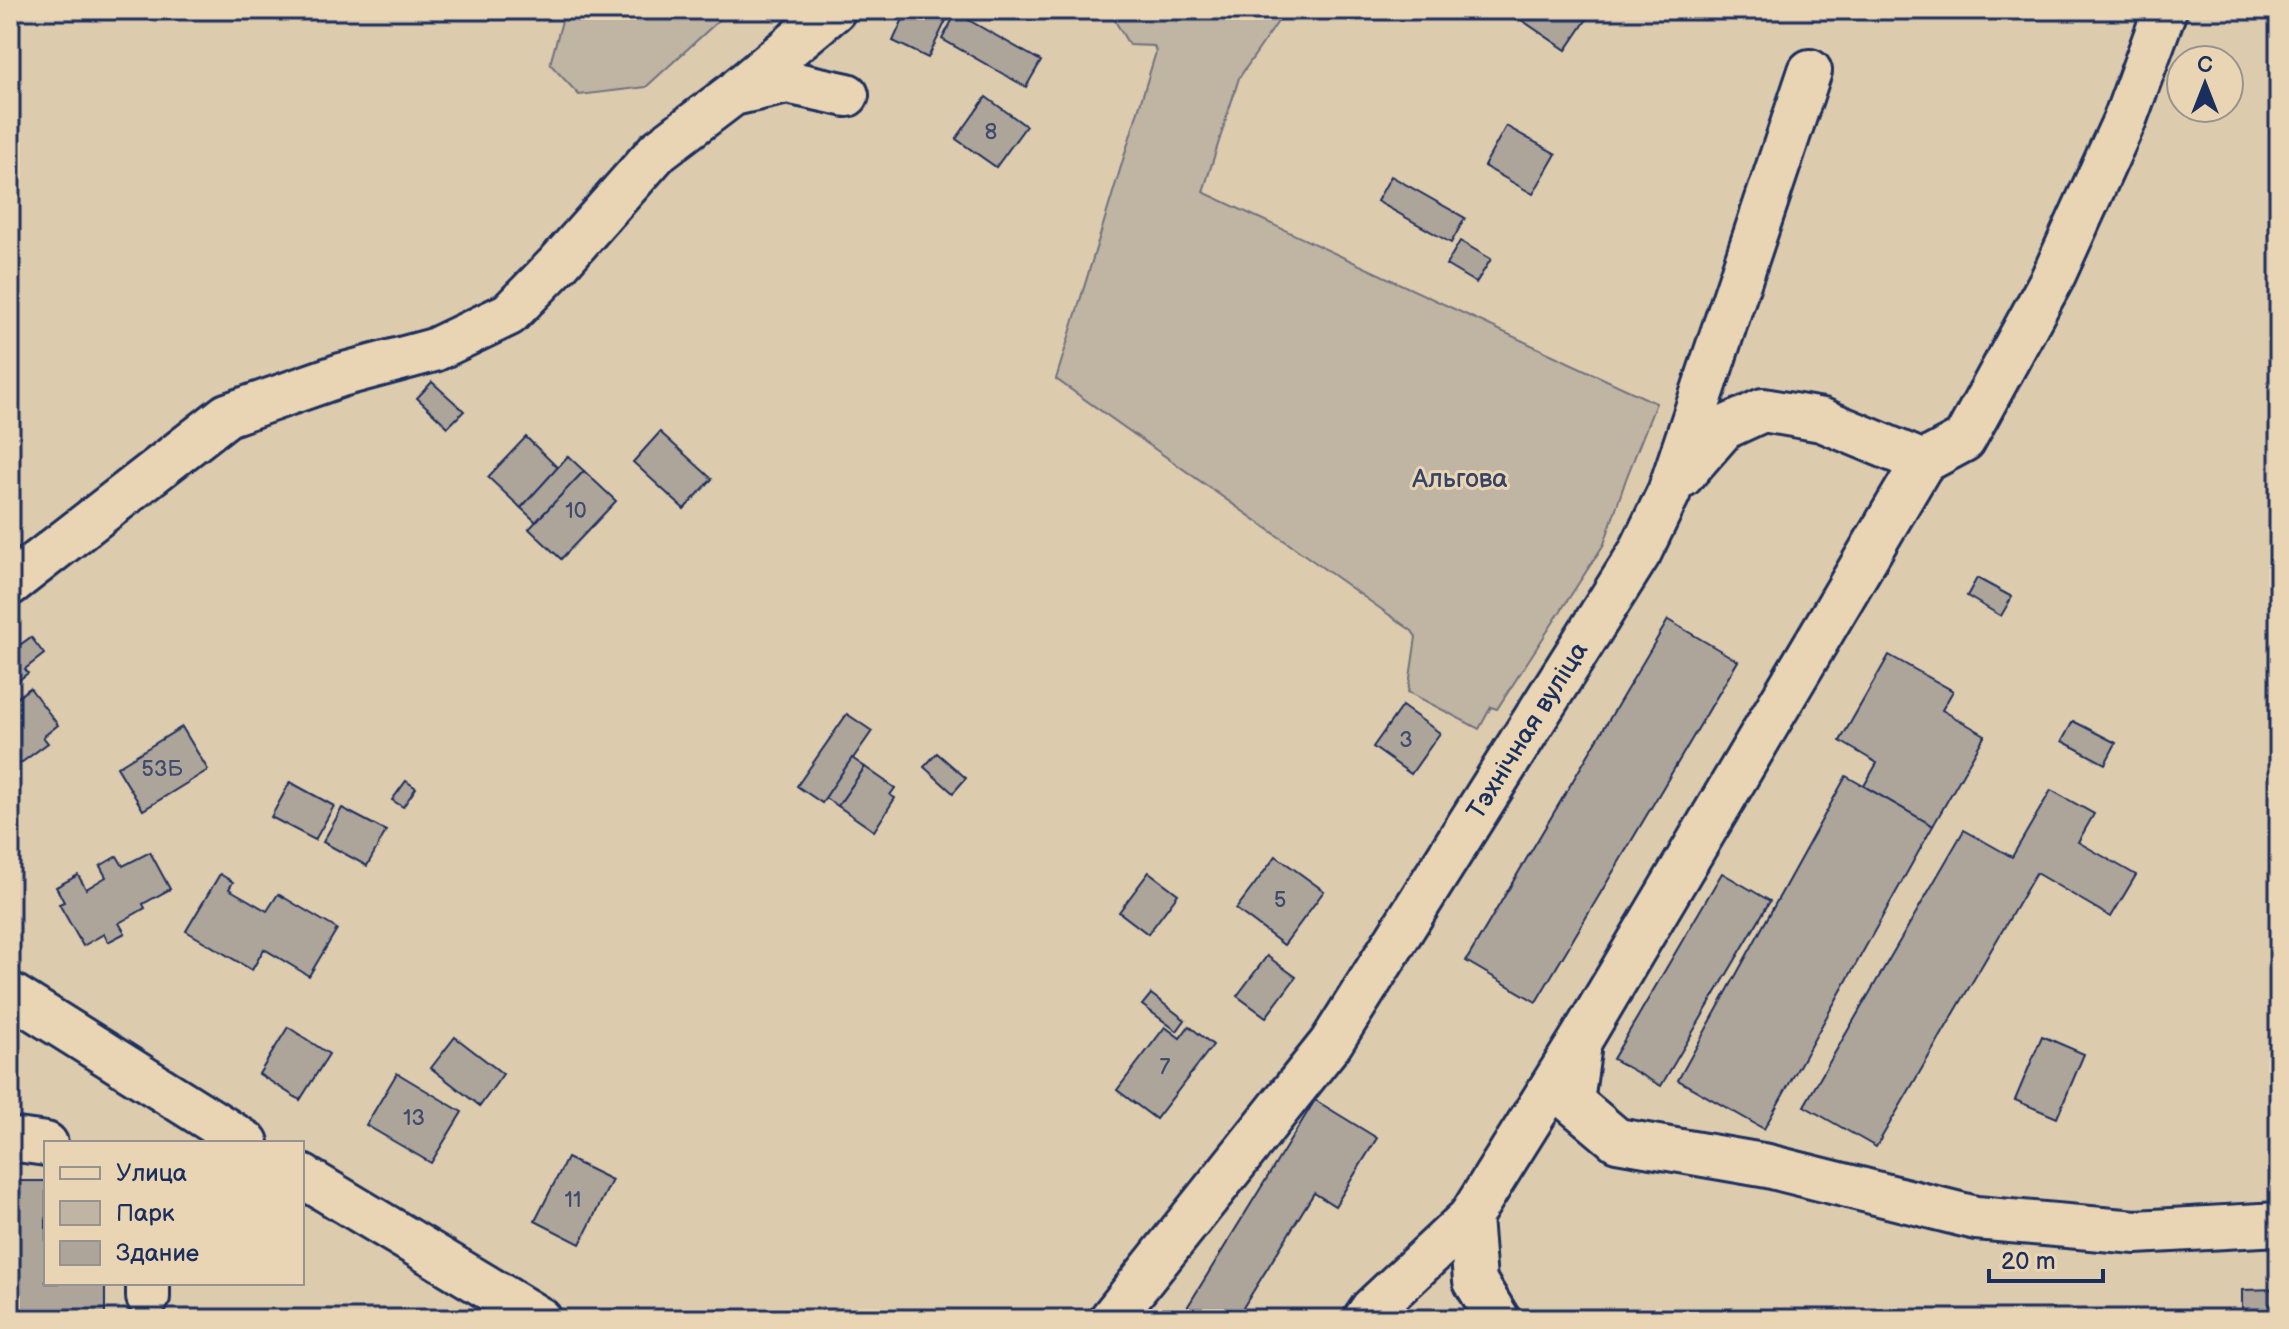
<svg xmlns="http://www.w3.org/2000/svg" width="2289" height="1329" viewBox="0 0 2289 1329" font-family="'Balsamiq Sans',sans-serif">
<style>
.green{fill:#c0b4a2;stroke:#6e7280;stroke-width:2}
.building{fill:#ada49a;stroke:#1b2f5e;stroke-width:2}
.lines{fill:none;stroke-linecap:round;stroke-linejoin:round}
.minor-casing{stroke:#1b2f5e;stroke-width:48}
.minor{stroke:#e9d5b3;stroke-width:42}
.labels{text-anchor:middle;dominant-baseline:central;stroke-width:6;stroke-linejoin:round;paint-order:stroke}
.number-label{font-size:22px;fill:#404c6d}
.park-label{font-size:26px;fill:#344368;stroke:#e9d5b3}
.street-label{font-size:26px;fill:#1b2f5e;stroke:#e9d5b3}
</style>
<rect width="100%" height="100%" fill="#ddcbae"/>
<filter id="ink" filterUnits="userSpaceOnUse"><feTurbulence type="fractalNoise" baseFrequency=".0125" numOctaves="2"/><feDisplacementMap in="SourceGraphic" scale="16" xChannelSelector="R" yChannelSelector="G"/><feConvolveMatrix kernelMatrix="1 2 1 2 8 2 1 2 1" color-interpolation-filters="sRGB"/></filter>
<g filter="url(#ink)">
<g class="green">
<polygon points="565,10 728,10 717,22 646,87 579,95 550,64"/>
<polygon points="1114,10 1286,10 1239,78 1203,192 1656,403 1626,479 1604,544 1497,709 1491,707 1479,729 1408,692 1416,637 1412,631 1056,379 1156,52 1154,46 1129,45 1114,19"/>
</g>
<g class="building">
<polygon points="907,10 951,10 928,58 893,41"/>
<polygon points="1522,10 1593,10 1566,50 1517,17"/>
<polygon points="956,13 1041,61 1026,87 942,39"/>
<polygon points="986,97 1026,126 996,167 956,139"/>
<polygon points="1506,126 1556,154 1533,194 1484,166"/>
<polygon points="1391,176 1465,218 1451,243 1377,201"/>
<polygon points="1460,241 1491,259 1476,283 1446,265"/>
<polygon points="432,382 464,411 448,427 417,398"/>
<polygon points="660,432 712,479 684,509 633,462"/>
<polygon points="526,437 558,468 521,508 488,477"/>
<polygon points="568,456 584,471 536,522 521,508"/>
<polygon points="584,471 616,501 561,559 529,529"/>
<polygon points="10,475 18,506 10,508"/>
<polygon points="1977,578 2012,597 2001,616 1967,596"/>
<polygon points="1668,620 1738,661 1536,1002 1466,961"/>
<polygon points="31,637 44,654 25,669 28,673 10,687 10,652"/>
<polygon points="1889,655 1953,691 1942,710 1985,735 1933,826 1864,786 1877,763 1840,741"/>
<polygon points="30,688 58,725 43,737 48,743 10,771 10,703"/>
<polygon points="1402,706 1440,733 1411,774 1373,747"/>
<polygon points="847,714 872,731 822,803 797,786"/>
<polygon points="2073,721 2116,743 2105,764 2062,741"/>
<polygon points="182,727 208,770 143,810 117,767"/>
<polygon points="937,753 966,778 953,793 924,767"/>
<polygon points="852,758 865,767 838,806 825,798"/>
<polygon points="865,767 895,788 890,795 895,798 874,831 838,806"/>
<polygon points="1846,776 1933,826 1764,1129 1678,1080"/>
<polygon points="406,781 416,788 403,807 392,800"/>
<polygon points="290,782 334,806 315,840 271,817"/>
<polygon points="2051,790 2094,814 2078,842 2136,875 2111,917 2036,873 1876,1147 1804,1106 1964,830 2012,857"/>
<polygon points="342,808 386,831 367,866 323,842"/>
<polygon points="150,852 170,889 143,904 145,908 119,923 125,933 108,942 104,934 83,946 59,904 64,902 56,887 78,875 86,889 106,877 100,866 117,856 123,866"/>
<polygon points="1276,856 1324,891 1284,945 1236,909"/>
<polygon points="1149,872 1178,894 1148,934 1119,912"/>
<polygon points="1722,873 1770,901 1661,1086 1613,1059"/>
<polygon points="220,874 233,882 229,889 267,911 278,894 337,929 309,976 264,949 252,970 186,931"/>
<polygon points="1267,956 1296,977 1266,1017 1237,996"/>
<polygon points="1151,994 1185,1020 1177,1031 1142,1005"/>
<polygon points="1189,1026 1213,1045 1156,1119 1117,1090 1165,1027 1180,1038"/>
<polygon points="288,1027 329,1054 300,1100 259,1074"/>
<polygon points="2042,1036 2084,1054 2057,1118 2015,1100"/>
<polygon points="455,1037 503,1074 480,1106 431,1068"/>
<polygon points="397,1073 462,1112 431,1163 366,1125"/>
<polygon points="1315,1100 1377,1138 1335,1206 1314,1193 1236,1319 1180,1319"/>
<polygon points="567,1158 612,1180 580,1244 535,1221"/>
<polygon points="10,1181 46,1181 46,1283 117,1283 117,1286 105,1286 105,1319 10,1319"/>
<polygon points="2279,1289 2279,1319 2242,1319 2242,1290"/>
</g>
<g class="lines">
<defs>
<g id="minor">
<polyline points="740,88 834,10"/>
<polyline points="1682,476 1724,428 1763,410 1822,420 1923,462"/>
<polyline points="10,584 227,415 341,375 434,350 509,314 558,264 658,151 733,94 787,82 847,95"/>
<polyline points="10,994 247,1143"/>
<polyline points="1579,1051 1572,1102 1617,1140 1768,1166 1976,1218 2136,1232 2279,1224"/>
<polyline points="10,1139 46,1144"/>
<polyline points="302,1176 540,1319"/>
<polyline points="1470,1217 1475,1281 1498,1319"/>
<polyline points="148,1283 148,1297"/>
<polyline points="1111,1319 1331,1043 1640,552 1669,492 1810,71"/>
<polyline points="1365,1319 1372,1309 1470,1217 1580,1041 1923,462 1964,440 2052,279 2125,119 2165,10"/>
</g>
</defs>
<use href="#minor" class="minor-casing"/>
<use href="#minor" class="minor"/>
</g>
</g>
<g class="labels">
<g class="number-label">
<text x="991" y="132">8</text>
<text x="576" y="511">10</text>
<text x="1406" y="740">3</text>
<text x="162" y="769">53Б</text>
<text x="1280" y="900">5</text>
<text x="1165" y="1067">7</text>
<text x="414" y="1118">13</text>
<text x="573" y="1200">11</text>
</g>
<g class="park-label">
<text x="1460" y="479">Альгова</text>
</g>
<g class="street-label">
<text transform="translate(1528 731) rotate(-58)">Тэхнічная вуліца</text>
</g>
</g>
<rect width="2289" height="1329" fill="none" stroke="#e9d5b3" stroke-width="40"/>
<rect x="20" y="20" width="2249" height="1289" fill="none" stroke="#1b2f5e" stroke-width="3" filter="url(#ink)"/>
<rect x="44" y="1141" width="260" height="144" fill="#e9d5b3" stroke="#979391" stroke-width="2"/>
<rect x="60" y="1167" width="40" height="12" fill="#e9d5b3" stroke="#979391" stroke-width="2"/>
<text x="116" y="1181" font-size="24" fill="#1b2f5e">Улица</text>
<rect x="60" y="1201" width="40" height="24" fill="#c0b4a2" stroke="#979391" stroke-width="2"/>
<text x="116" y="1221" font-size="24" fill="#1b2f5e">Парк</text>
<rect x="60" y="1241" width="40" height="24" fill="#ada49a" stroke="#979391" stroke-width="2"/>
<text x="116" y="1261" font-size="24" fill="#1b2f5e">Здание</text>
<g transform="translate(2205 84)"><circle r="38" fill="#e9d5b3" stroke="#979391" stroke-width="2"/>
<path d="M0-6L14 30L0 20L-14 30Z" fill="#1b2f5e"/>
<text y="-12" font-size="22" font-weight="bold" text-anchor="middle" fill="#1b2f5e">С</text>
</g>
<path d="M1989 1269v12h114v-12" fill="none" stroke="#1b2f5e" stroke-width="4"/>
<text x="2001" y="1269" font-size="24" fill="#1b2f5e" stroke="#e9d5b3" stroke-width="6" paint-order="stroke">20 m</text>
</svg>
